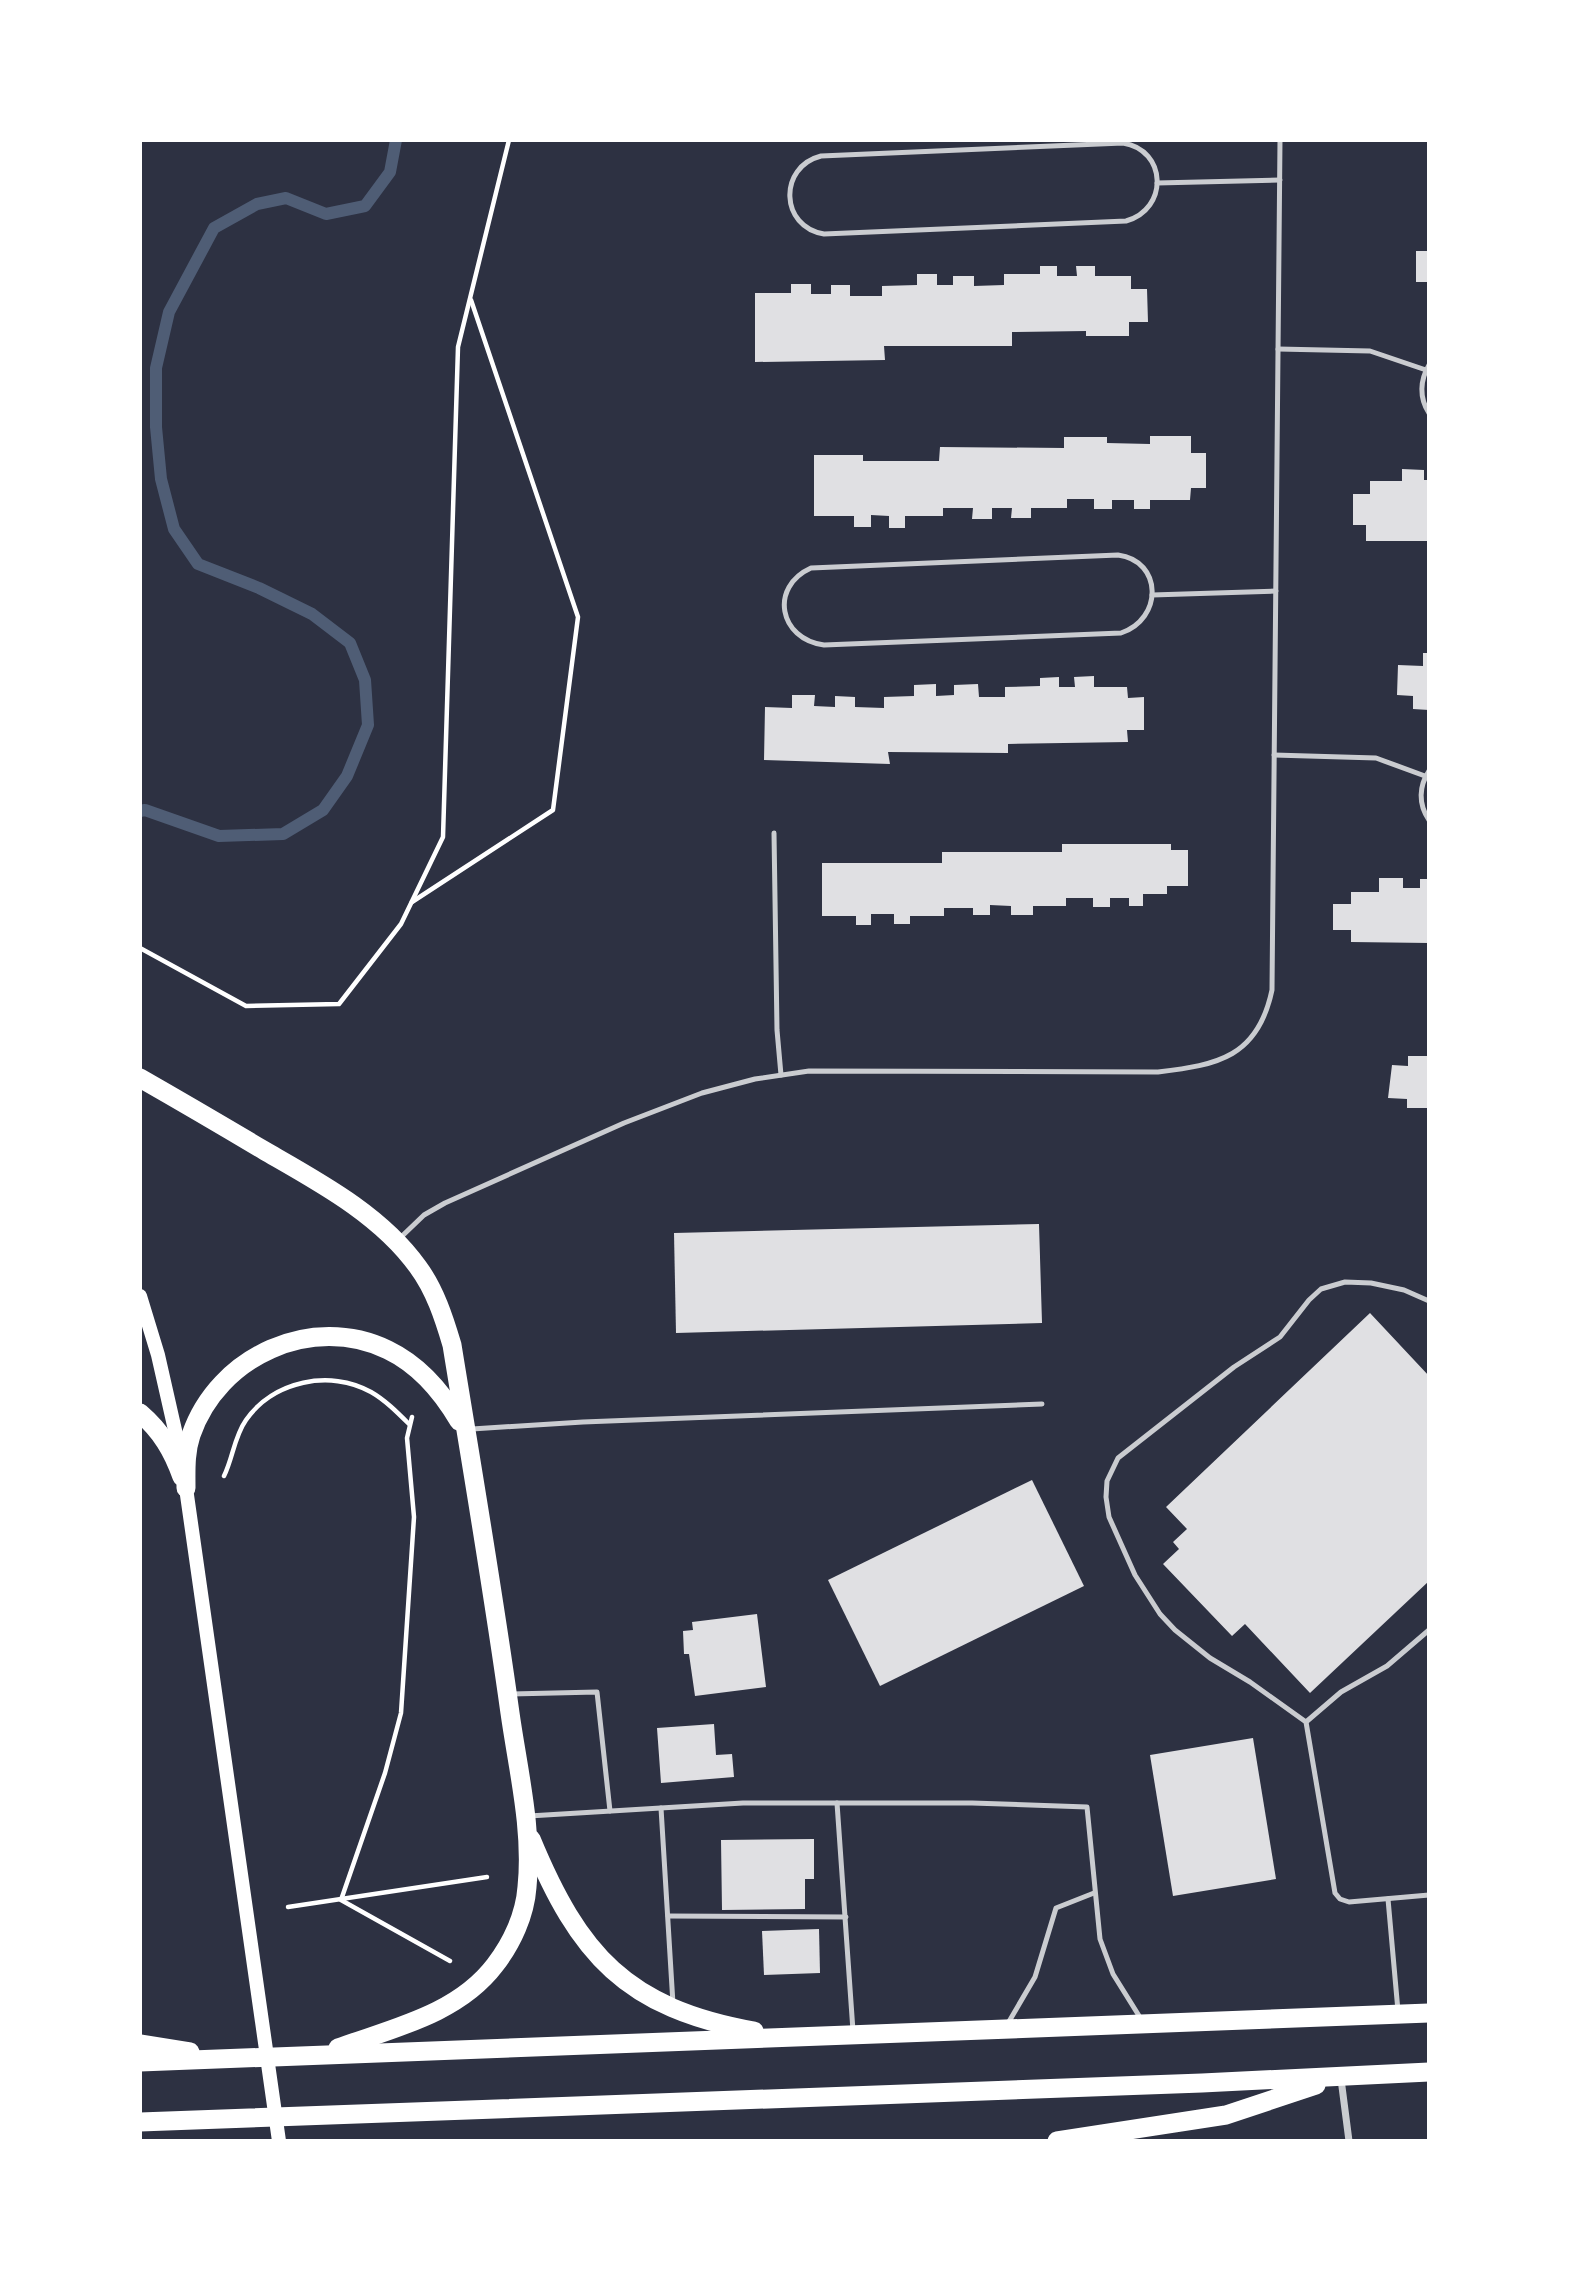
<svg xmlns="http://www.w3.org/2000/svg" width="1569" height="2281" viewBox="0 0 1569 2281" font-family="Ubuntu,sans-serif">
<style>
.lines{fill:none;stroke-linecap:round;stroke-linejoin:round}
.stream{stroke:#4f5d75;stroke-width:12}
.building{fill:#e0e0e3}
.path{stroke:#fff;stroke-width:4.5}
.service{stroke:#caccd0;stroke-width:5}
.minor{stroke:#caccd0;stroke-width:7}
.secondary{stroke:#fff;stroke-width:14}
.trunk{stroke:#fff;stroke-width:19}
</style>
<rect width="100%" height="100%" fill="#2d3142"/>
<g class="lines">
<polyline class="stream" points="140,811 145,810 219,836 283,834 323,810 347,776 368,725 365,680 350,643 312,614 259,588 198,564 174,529 161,479 156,427 156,368 169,312 214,228 257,204 286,198 326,214 365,206 390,172 396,140"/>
</g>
<g class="building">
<rect x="1416" y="251" width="13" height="31"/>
<polygon points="1040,266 1057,266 1057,276 1077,276 1076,266 1095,266 1095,276 1131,276 1131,289 1147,289 1148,322 1129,322 1129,336 1086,336 1086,331 1012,332 1012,346 884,346 885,360 755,362 755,293 791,293 791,284 811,284 811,294 831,294 831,285 850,285 850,296 882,296 882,286 917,285 917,274 937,274 937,285 953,285 953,276 974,276 974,286 1004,285 1004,274 1040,274"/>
<polygon points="1150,436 1191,436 1191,453 1206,453 1206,488 1191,488 1190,500 1150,500 1150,509 1134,509 1134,500 1112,500 1112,509 1094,509 1094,499 1067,499 1067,508 1031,508 1031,518 1011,518 1012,508 992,508 992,519 972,519 973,508 943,508 943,516 905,516 905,528 889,528 889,516 871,515 871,527 854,527 854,516 814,516 814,455 863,455 863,461 939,461 940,447 1064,448 1064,437 1107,437 1107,443 1150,444"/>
<polygon points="1402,469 1424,470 1424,480 1429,480 1429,541 1366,541 1366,525 1353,525 1353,494 1370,494 1370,481 1402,481"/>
<polygon points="1423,653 1429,653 1429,710 1413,709 1413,696 1397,695 1398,665 1423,666"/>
<polygon points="1094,676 1094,687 1127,687 1128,698 1144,697 1144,730 1127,730 1128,742 1008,744 1008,753 888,752 890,764 764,760 765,707 792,708 792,695 815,695 814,706 835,707 835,696 855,697 855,707 884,708 884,697 914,696 914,685 936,684 936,696 954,695 954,685 978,684 979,697 1005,697 1005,687 1040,686 1040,678 1059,677 1059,687 1075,687 1074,677"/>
<polygon points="1062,844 1171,844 1171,850 1188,850 1188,886 1167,886 1167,894 1143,894 1143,906 1129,906 1129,898 1110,898 1110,907 1093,907 1093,898 1066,898 1066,906 1033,906 1033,915 1011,915 1011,906 990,905 990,915 973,915 973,908 944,908 944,916 910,916 910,924 894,924 894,914 871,914 871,925 856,925 856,916 822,916 822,863 942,863 942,852 1062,852"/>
<polygon points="1379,878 1403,878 1403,888 1420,888 1420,879 1429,879 1429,943 1351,942 1351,930 1333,930 1333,904 1351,904 1351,892 1379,892"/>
<polygon points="1408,1056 1429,1056 1429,1108 1407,1108 1407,1099 1388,1098 1392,1065 1408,1066"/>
<polygon points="1039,1224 1042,1323 676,1333 674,1233"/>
<polygon points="1370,1313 1429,1376 1429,1581 1310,1693 1245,1624 1232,1636 1163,1564 1179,1549 1173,1542 1187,1529 1166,1507"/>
<polygon points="1032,1480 1084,1586 880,1686 828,1580"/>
<polygon points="757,1614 766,1687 695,1696 689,1654 684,1654 683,1631 693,1630 692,1622"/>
<polygon points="714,1724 716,1755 732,1754 734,1777 661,1783 657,1728"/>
<polygon points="1253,1738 1276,1879 1173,1896 1150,1755"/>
<polygon points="814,1839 814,1879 805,1879 805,1909 722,1910 721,1840"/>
<polygon points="819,1929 820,1973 764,1975 762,1931"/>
</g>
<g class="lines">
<g class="path">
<polyline points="412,902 553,810 578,617 471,300"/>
<polyline points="140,948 246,1006 339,1004 401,924 443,837 458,347 509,140"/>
<polyline points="412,1417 407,1438 414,1517 401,1713 385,1773 341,1900 450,1961"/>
<path d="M224,1476C233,1458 234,1437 246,1420C273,1381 330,1369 371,1392C385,1400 397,1412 409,1424"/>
<polyline points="288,1907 487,1877"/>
</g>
<g class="service">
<path d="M1123,143C1167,150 1169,209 1126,221L824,234C780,227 778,167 821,156Z"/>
<polyline points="1157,183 1280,180"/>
<polyline points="1278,349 1370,351 1426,370"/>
<path d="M1429,365C1420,380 1419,398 1429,413"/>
<path d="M1118,555C1163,561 1163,619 1121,633L824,645C779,639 769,587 811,568Z"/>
<polyline points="1152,595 1276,591"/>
<polyline points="1274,755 1376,758 1425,776"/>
<path d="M1429,771C1419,786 1418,804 1429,820"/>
<polyline points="774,833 777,1030 781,1075"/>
<path d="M399,1239L424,1215L445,1203L624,1123L702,1093L755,1079L809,1071L1158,1072C1218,1065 1258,1057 1272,990L1280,140"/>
<polyline points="1429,1301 1404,1290 1371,1283 1345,1282 1321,1289 1309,1300 1280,1337 1234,1367 1118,1458 1107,1481 1106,1497 1109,1517 1135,1575 1160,1614 1175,1630 1210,1658 1250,1682 1306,1722 1335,1893 1340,1899 1349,1902 1429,1895"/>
<polyline points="472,1429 583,1422 1042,1404"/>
<polyline points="511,1694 597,1692 610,1811"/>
<polyline points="1306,1722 1341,1692 1387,1666 1429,1630"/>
<polyline points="837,1803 853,2031"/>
<polyline points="661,1808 673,2004"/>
<polyline points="529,1816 743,1803 972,1803 1087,1807 1100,1939 1113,1974 1141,2019"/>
<polyline points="1388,1899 1398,2011"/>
<polyline points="668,1916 846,1917"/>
<polyline points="1007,2025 1035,1977 1056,1908 1094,1893"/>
</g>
<polyline class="minor" points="1341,2079 1349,2141"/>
<g class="secondary">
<polyline points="140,1296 158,1355 182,1461"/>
<polyline points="185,1481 279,2141"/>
</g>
<g class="trunk">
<path d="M140,1078C182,1102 223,1126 265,1151C319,1182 381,1215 418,1267C435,1290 444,1318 452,1345C472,1468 493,1590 510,1713C518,1770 533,1830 527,1887C525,1915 512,1943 495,1965C458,2014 393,2028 338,2048"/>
<path d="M140,1413C161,1431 173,1451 182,1477"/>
<path d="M186,1488C186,1470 185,1453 191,1435C218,1356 312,1313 388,1350C419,1365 442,1392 459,1421"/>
<path d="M531,1839C579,1955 626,2008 754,2031"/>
<polyline points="140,2044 190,2052"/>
<polyline points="140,2062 1429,2013"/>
<polyline points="140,2122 1202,2083 1429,2072"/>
<polyline points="1057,2141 1226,2115 1316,2085"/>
</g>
</g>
<rect width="1569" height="2281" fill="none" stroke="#ffffff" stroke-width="284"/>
</svg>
